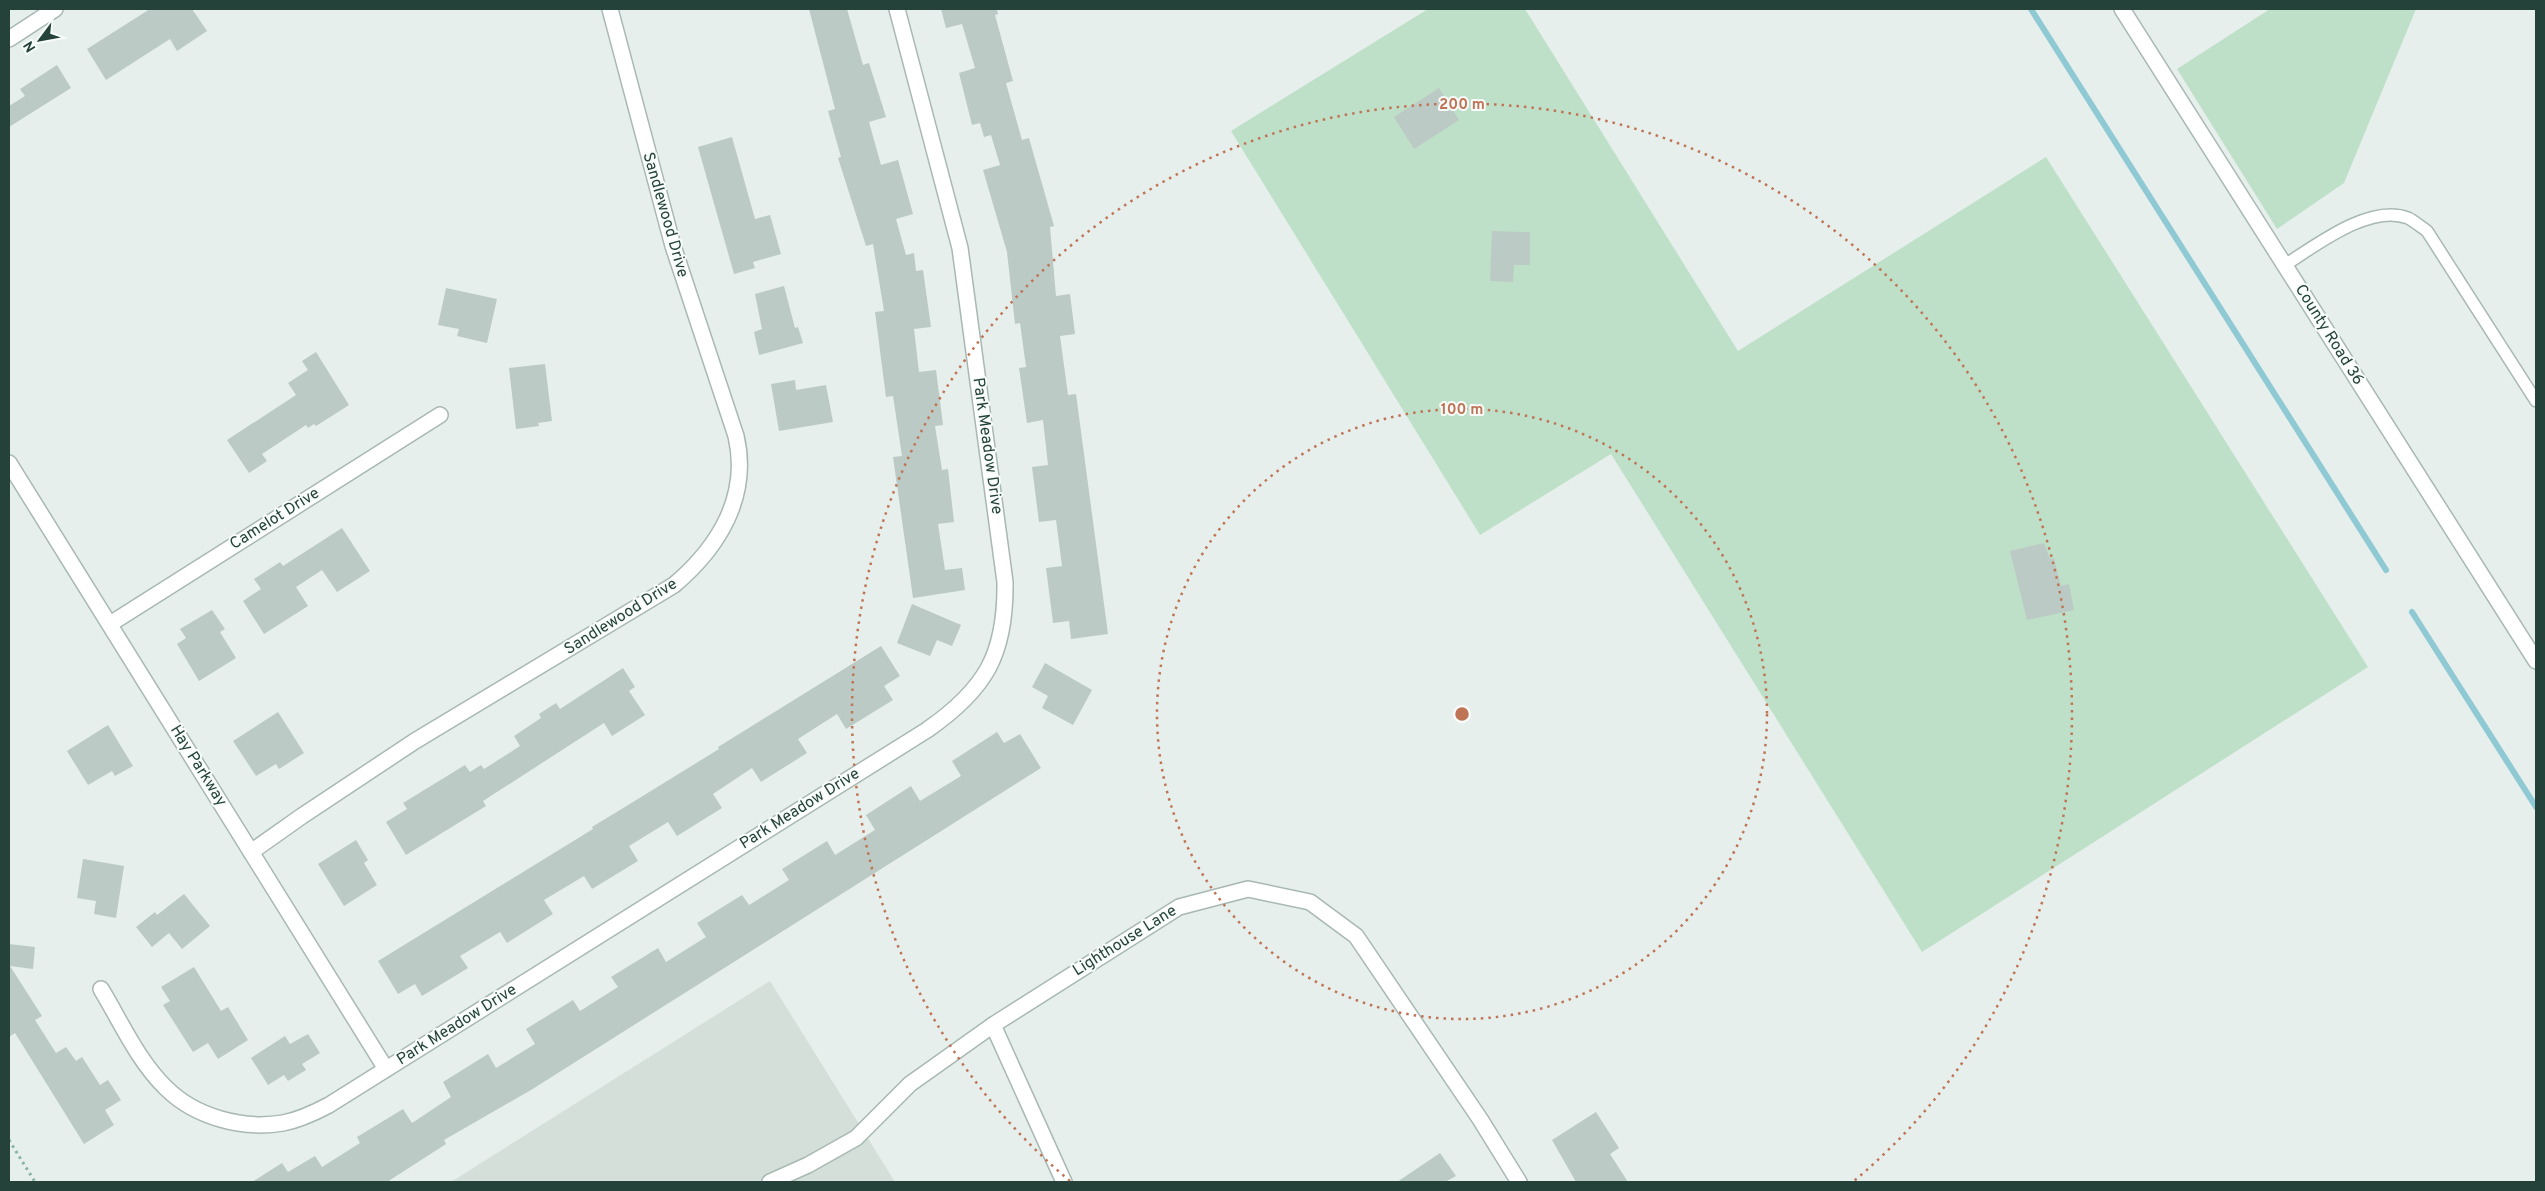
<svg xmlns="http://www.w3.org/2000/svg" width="2545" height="1191" viewBox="0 0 2545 1191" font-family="Overpass,sans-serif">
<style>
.built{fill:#d4dfda}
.green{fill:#bfe0c8}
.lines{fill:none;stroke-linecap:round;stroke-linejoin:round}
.stream{stroke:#8ec9d4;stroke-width:6}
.building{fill:#bbcac4}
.service-casing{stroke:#a8b8b2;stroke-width:14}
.minor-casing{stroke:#a8b8b2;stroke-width:18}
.path{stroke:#86b3a5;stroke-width:3;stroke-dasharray:2.5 4;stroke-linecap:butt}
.service{stroke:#fff;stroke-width:11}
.minor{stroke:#fff;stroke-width:15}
.ring{fill:none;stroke:#c07456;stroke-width:2.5;stroke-dasharray:2.5 5}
.labels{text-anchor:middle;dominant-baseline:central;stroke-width:4;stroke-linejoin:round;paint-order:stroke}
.street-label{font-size:16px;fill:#24423a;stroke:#f7fbf9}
.centre{fill:#c07456;stroke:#f7fbf9;stroke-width:2.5}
.ring-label{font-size:15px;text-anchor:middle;font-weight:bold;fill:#c07456;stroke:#f7fbf9;stroke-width:4;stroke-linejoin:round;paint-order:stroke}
</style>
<rect width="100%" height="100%" fill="#e6efeb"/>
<polygon class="built" points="770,981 895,1182 451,1182"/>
<g class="green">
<polygon points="1428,9 1525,9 1738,351 2046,157 2368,667 1922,952 1611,454 1480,535 1231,131"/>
<polygon points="2270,9 2416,9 2344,183 2277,229 2177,69"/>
</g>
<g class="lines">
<g class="stream">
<polyline points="2031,9 2386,570"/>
<polyline points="2412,612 2536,807"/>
</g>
</g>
<g class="building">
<polygon points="150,9 192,9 207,31 177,51 170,39 106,80 87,49"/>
<polygon points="809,9 847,9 863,65 869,63 886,117 869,122 881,165 898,160 913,214 896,219 906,255 914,253 916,271 923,270 931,327 914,329 919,372 936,370 943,425 935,426 942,470 948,469 954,522 938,524 945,570 962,568 965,590 913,598 893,457 902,456 893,396 886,397 875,312 884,311 873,244 866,246 838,158 841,157 828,111 835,109"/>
<polygon points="941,9 997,9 998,14 995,15 1013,81 1006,83 1022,140 1029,138 1054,226 1050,227 1056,296 1070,294 1075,334 1060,336 1068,395 1076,394 1108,634 1071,639 1069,621 1053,623 1046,568 1062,566 1056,520 1039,522 1032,467 1048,465 1043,420 1027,423 1019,368 1026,367 1020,323 1015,324 1007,252 983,170 1000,165 991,135 984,137 980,123 972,125 959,73 975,68 962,24 946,28"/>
<polygon points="57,65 71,88 9,127 9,106 25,96 20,89"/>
<polygon points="1439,88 1459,120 1414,149 1394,117"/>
<polygon points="732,137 755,219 770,215 781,254 753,262 755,268 734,274 698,147"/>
<polygon points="1492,231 1530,232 1530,265 1514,265 1513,282 1490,281"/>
<polygon points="784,286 795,328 798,327 803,343 759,355 754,332 762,329 755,294"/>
<polygon points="446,288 497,299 487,343 457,336 459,329 438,325"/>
<polygon points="316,352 349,405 316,426 314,424 308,428 306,425 262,454 267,461 249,473 227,440 296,395 288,383 308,370 302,361"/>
<polygon points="545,364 552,421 538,423 539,426 516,429 509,368"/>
<polygon points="795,380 796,390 826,385 833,422 779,431 771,384"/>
<polygon points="342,528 370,571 337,592 322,570 296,587 308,606 264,634 243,601 261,589 254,579 280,562 283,566"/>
<polygon points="2044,543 2050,559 2054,558 2061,586 2069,584 2074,610 2027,620 2010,551"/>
<polygon points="912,604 961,625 952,646 937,640 930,656 897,643"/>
<polygon points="212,610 225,629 220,632 236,658 199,681 177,644 186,638 180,629"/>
<polygon points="881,646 900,676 884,686 893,700 846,729 837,714 798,739 807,753 761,782 752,768 713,794 722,808 677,836 668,822 629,846 638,861 592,889 584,876 544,900 553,914 507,943 500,932 460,956 468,968 422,996 415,984 398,994 378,961 593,829 592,827 633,802 719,749 718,747"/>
<polygon points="1045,663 1092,690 1073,725 1042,708 1048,696 1032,687"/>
<polygon points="623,668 635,687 629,691 645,715 612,736 604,723 483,801 486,806 406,855 386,822 407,809 403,803 465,765 470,772 481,765 484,769 520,746 514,736 541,718 539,714 556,703 560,709"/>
<polygon points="278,712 304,753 279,769 276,764 256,776 233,741"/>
<polygon points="108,725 133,766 115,776 112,771 88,785 67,751"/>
<polygon points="997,732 1004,743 1020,734 1041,768 531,1090 444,1140 446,1144 387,1182 252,1182 282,1163 288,1172 315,1156 322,1167 360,1143 357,1137 403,1109 412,1123 451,1097 443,1082 488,1054 496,1068 535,1044 526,1029 573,1000 580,1011 618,987 611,977 658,948 666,962 706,937 697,923 742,895 749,905 789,880 782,869 827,841 835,855 875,830 866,815 911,786 920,801 961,776 952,761"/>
<polygon points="356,840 368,860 364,863 377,885 344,906 318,864"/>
<polygon points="83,859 124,866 116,918 94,914 96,901 77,898"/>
<polygon points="184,894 210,926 182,949 169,933 152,947 136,927 155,912 157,915"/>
<polygon points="9,944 35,947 33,969 10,966 42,1016 35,1020 56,1053 66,1047 76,1061 82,1057 100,1085 108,1080 121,1100 105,1110 114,1125 84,1144 15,1033 9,1037"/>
<polygon points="194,967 221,1011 228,1007 248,1040 218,1059 208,1043 193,1052 163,1005 170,1001 161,987"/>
<polygon points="308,1034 320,1053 302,1064 306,1070 288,1081 284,1075 268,1085 251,1058 285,1036 290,1044"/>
<polygon points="1596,1112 1619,1148 1610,1154 1628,1182 1576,1182 1552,1140"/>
<polygon points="1440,1153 1456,1176 1445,1182 1397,1182"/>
</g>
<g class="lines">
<defs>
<path id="service" d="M2285,265C2315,246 2370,203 2408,218C2414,221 2421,227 2427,231L2536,401"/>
<g id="minor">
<polyline points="2122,9 2536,661"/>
<polyline points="9,39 55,9"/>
<polyline points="9,463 386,1069"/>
<polyline points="110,624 440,415"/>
<path d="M251,852L302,816L415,741L674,585C719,547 750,496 736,436L673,246L610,9"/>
<path d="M101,989C121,1022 138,1061 166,1088C195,1117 243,1130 283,1123C299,1120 314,1113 329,1105L927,730C986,689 1006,654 1005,582L960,248L897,9"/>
<polyline points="993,1025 1064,1182"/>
<polyline points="770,1182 808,1165 856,1138 910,1084 993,1025 1179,907 1248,889 1310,902 1356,936 1480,1119 1519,1182"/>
</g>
</defs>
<use href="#service" class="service-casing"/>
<use href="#minor" class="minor-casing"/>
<polyline class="path" points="9,1140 35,1182"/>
<use href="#service" class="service"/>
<use href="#minor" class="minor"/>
</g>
<g class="ring">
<circle cx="1462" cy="714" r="305"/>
<path d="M1070 1181A610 610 0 1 1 1854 1181"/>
</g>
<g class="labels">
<g class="street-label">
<text transform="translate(665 215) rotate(74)">Sandlewood Drive</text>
<text transform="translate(2329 335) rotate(58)">County Road 36</text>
<text transform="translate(987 446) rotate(82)">Park Meadow Drive</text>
<text transform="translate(275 519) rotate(-32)">Camelot Drive</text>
<text transform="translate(621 617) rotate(-32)">Sandlewood Drive</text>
<text transform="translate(198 766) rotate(58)">Hay Parkway</text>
<text transform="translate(800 809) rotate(-32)">Park Meadow Drive</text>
<text transform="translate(1125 941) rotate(-32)">Lighthouse Lane</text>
<text transform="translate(457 1025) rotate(-32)">Park Meadow Drive</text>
</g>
</g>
<circle cx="1462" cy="714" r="8" class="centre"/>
<g class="ring-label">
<text x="1462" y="109">200 m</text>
<text x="1462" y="414">100 m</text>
</g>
<rect width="2545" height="1191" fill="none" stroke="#24423a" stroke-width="20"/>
<g transform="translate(40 40) rotate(238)" stroke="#f7fbf9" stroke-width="4" paint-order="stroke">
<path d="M0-4L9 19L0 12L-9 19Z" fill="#24423a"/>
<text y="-8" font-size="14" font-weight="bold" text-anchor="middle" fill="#24423a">N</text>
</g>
</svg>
